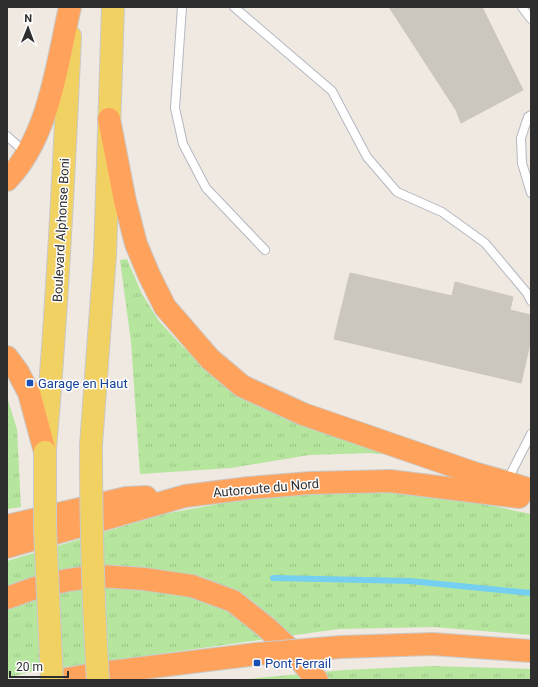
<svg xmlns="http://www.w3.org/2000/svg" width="538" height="687" viewBox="0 0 538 687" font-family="Roboto,sans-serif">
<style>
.grass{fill:url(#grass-tufts)}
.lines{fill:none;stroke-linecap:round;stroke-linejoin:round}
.stream{stroke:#75cff0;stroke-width:6}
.building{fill:#cbc7bf;stroke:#cbc5ba}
.service-casing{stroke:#b4b7c1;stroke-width:10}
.primary-casing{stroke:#c9c9c9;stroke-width:24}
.motorway-casing{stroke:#c9c9c9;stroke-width:24}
.service{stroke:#fff;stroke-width:8}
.primary{stroke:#f2d163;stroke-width:22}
.motorway{stroke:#ffa35c;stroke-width:22}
.primary-bridge-casing{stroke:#c9c9c9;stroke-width:24;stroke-linecap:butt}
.motorway-bridge-casing{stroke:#c9c9c9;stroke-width:24;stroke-linecap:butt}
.primary-bridge{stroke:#f2d163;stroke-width:22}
.motorway-bridge{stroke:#ffa35c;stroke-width:22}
.transit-dot{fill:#1a4fb4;stroke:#fff;stroke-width:1.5}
.labels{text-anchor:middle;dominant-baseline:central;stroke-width:3;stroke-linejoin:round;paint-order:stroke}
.street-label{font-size:13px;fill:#2e2e2e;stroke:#fff}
.transit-label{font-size:13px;fill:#164399;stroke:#fff;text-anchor:start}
</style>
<defs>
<pattern id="grass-tufts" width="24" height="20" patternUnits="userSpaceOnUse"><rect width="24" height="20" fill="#b6e59e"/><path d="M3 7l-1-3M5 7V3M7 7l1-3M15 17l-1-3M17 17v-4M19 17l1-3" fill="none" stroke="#9dc588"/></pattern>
</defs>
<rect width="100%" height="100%" fill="#efe9e1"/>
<g class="grass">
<polygon points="127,259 142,294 159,321 182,346 216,374 424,458 370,453 309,455 231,468 140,474 131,342 120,260"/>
<polygon points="7,397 17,429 21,507 7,509"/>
<polygon points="388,491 460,499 531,514 531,635 434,627 339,629 29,672 7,678 7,561 164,514 234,501 310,494"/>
<polygon points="432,666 531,669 531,680 236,680 344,670"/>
</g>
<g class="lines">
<polyline class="stream" points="273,578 410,581 531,593"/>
</g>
<g class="building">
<polygon points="389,7 482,7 523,90 461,123 456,110"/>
<polygon points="350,273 452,296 455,282 513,297 510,310 531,315 531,339 521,383 334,339"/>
</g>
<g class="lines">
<defs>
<g id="service">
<polyline points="182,7 175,108 183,144 206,188 265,250"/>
<polyline points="234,7 332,91 367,157 397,192 442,212 485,243 527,293 531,301"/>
<polyline points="522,7 531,19"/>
<polyline points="531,115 528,117 521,138 522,163 531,193"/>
<polyline points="7,136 26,153"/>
<polyline points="507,481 531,434"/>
</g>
<g id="primary">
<polyline points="91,445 105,255 113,7"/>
<path d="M45,449C57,312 64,174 70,36"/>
</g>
<g id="motorway">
<polyline points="109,119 125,201 136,244 149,275 165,307 210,359 242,386 303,414 474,473 506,482 531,490"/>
<path d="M7,180C49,137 57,64 70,7"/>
<polyline points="7,357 18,372 29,393 45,452"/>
<polyline points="7,526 126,498 146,497"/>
<polyline points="7,547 185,496 249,488 310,483 390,481 519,497"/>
<polyline points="7,598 38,587 68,580 99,576 144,579 192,586 233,601 267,628 295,654 317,680"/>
<polyline points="341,647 432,644 531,651"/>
<polyline points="61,680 94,674 257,654"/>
</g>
</defs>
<use href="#service" class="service-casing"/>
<use href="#primary" class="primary-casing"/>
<use href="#motorway" class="motorway-casing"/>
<use href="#service" class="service"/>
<use href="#primary" class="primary"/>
<use href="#motorway" class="motorway"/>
<defs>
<g id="primary-bridge">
<path d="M91,445C91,524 93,602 98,680"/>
<polyline points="45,452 45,528 52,680"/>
</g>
<polyline id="motorway-bridge" points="257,654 341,647"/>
</defs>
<use href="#primary-bridge" class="primary-bridge-casing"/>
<use href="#motorway-bridge" class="motorway-bridge-casing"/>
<use href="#primary-bridge" class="primary-bridge"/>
<use href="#motorway-bridge" class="motorway-bridge"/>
</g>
<g class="transit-dot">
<rect x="26" y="379" width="8" height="8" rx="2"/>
<rect x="253" y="659" width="8" height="8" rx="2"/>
</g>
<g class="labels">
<g class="street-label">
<text transform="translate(61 230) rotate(-87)">Boulevard Alphonse Boni</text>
<text transform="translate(266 488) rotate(-5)">Autoroute du Nord</text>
</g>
<g class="transit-label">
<text x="38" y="383">Garage en Haut</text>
<text x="265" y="663">Pont Ferrail</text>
</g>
</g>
<rect width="538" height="687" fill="none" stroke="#2e2e2e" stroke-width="16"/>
<g transform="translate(28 28) rotate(1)" stroke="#ffffff" stroke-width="3" paint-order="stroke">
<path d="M0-3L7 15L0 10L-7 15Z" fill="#2e2e2e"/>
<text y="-6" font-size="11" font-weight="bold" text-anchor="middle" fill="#2e2e2e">N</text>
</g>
<path d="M10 671v6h58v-6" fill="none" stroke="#2e2e2e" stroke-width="2"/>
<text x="16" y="671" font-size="12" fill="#2e2e2e" stroke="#ffffff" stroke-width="3" paint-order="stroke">20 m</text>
</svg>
